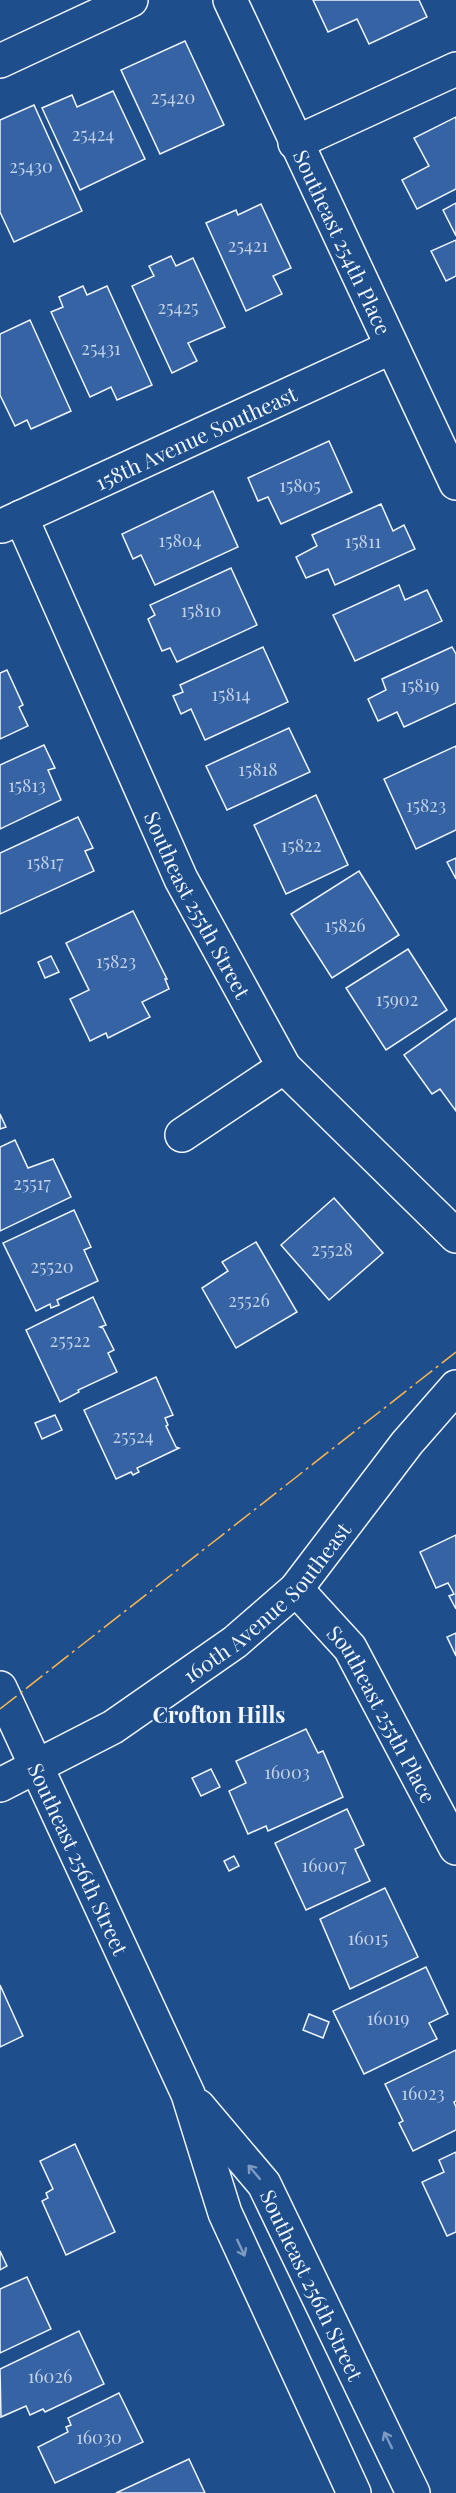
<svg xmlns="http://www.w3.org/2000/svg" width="456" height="2493" viewBox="0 0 456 2493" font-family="'Playfair Display',serif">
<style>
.building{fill:#3563a3;stroke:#f2f6ff;stroke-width:1.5}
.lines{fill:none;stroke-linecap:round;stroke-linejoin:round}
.street-casing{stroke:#f2f6ff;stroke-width:36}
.secondary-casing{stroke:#f2f6ff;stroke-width:36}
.street{stroke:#1f4e8c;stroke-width:33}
.secondary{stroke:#1f4e8c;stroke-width:33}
.power{stroke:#ffb74d;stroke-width:1.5;stroke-dasharray:21 4.5 3 4.5;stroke-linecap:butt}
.oneway{stroke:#7e9ac0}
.labels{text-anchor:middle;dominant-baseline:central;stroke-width:4.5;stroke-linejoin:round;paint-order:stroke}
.number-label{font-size:18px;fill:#c3d1e8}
.street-label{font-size:21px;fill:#f2f6ff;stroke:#1f4e8c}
.neighbourhood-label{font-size:22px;font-weight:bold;fill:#f2f6ff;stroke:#1f4e8c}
</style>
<rect width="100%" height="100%" fill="#1f4e8c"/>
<g class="building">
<polygon points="313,0 419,0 427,17 369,44 357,19 328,32"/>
<polygon points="185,41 224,125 160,154 121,70"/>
<polygon points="113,91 145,159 80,190 42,108 72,95 77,107"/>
<polygon points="34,105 82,211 14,242 0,212 0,120"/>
<polygon points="456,117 456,189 417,209 402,180 429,166 414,138"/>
<polygon points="456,203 456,236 443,210"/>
<polygon points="261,204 291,268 273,276 282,294 246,311 206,223 236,210 238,215"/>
<polygon points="456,240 456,276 446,281 431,251"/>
<polygon points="171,256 176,266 193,258 225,327 188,343 197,361 172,373 132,286 154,276 149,266"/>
<polygon points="83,286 87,295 107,286 152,385 117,400 111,387 90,397 51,312 63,307 59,297"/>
<polygon points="30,320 71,411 31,429 27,420 15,426 0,395 0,334"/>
<polygon points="329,441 352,492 281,524 268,497 258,501 248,478"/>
<polygon points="213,491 238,547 155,585 141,555 133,559 122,534"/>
<polygon points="381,504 393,531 404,525 415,549 335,585 328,569 306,578 296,557 317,546 312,535"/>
<polygon points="231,568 257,625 177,662 170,648 162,651 148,619 155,615 150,605"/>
<polygon points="399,585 405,600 427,590 442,621 355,661 333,615"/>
<polygon points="263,647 288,702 205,740 191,709 181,714 173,696 183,692 180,685"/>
<polygon points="452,647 456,654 456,703 404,727 397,712 378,721 368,699 386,690 382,679"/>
<polygon points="7,670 23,705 19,707 28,726 0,739 0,673"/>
<polygon points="289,728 310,772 227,810 206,766"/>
<polygon points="44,745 55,768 48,770 61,800 0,829 0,765"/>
<polygon points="456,746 456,830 416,849 384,779"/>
<polygon points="316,795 348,865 286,894 254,825"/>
<polygon points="78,817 93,848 85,851 94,871 0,914 0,853"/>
<polygon points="456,858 456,879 447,862"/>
<polygon points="359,871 399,935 332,978 291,914"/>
<polygon points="133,911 167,979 165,979 169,989 142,1002 150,1017 108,1038 106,1033 90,1041 70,999 89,990 66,943"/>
<polygon points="408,949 447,1010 386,1050 346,988"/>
<polygon points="51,956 59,972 45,978 38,962"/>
<polygon points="456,1018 456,1111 440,1089 432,1094 404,1055"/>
<polygon points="0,1114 6,1127 0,1129"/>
<polygon points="15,1140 28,1168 53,1159 71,1197 0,1231 0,1147"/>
<polygon points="334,1198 383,1253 329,1300 281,1245"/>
<polygon points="74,1210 91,1247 84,1250 98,1281 57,1300 59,1305 51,1308 50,1304 36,1311 3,1243"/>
<polygon points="256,1242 297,1312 236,1348 202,1288 228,1271 222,1262"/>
<polygon points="93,1297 106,1325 100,1327 103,1328 114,1350 108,1353 117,1372 78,1390 79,1392 60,1402 26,1330"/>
<polygon points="156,1377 173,1415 165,1418 168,1425 166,1426 176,1447 179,1448 137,1468 139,1472 133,1475 131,1472 116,1479 84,1410"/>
<polygon points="55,1415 62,1430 42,1439 35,1423"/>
<polygon points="456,1535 456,1609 449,1596 454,1594 448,1583 436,1588 420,1552"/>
<polygon points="456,1633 456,1656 447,1637"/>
<polygon points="306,1729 318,1753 323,1751 343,1797 268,1831 266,1826 248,1834 229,1791 246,1783 236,1761"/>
<polygon points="211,1769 220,1787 201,1796 192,1778"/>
<polygon points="347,1809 364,1845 355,1849 370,1881 306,1910 275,1843"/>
<polygon points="234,1856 239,1866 229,1871 224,1861"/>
<polygon points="385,1888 418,1957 350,1989 320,1919"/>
<polygon points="426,1967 448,2014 429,2023 437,2039 364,2074 333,2011"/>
<polygon points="0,1985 23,2036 0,2047"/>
<polygon points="309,2014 329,2022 323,2038 303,2030"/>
<polygon points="456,2050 456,2101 454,2102 456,2107 456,2130 413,2151 399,2123 403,2121 385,2084"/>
<polygon points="75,2144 115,2232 66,2255 42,2201 48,2198 46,2193 53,2189 40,2161"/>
<polygon points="456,2152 456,2232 447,2236 422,2182 444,2172 439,2160"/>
<polygon points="0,2251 7,2266 0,2270"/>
<polygon points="27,2277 51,2329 0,2353 0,2289"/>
<polygon points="79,2331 104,2384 45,2412 43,2409 30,2415 26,2406 1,2417 0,2369"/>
<polygon points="119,2393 143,2442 55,2483 38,2447 68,2432 66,2427 71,2425 68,2418"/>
<polygon points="189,2459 205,2493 116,2493"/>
</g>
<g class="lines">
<defs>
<g id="street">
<path id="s1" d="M230,0L456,483"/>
<polyline points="0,61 131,0"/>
<polyline points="295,143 456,69"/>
<path id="s2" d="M21,517L181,879L284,1067L456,1236"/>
<path id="s3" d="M2,526L392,347"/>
<polyline points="182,1135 284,1067"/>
<path id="s4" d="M296,1589L350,1648L456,1848"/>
<path id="s5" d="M0,1785L113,1727L235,1642L296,1589L407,1443L456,1387"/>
</g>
<g id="secondary">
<path id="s6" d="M0,1688L188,2094L225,2213L354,2493"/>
<path id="s7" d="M198,2106L264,2184L413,2493"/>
</g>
</defs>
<use href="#street" class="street-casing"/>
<use href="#secondary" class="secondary-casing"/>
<use href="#street" class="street"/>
<use href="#secondary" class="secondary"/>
<polyline class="power" points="0,1709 456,1352"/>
</g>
<defs><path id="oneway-shaft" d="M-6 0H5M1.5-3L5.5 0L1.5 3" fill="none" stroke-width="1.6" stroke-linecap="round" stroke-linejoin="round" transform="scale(1.5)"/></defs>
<g class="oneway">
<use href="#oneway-shaft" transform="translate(254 2172) rotate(-130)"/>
<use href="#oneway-shaft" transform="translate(241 2248) rotate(65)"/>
<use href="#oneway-shaft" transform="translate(388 2440) rotate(-116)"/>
</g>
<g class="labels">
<g class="number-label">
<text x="173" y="97">25420</text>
<text x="93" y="134">25424</text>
<text x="31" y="166">25430</text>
<text x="248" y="245">25421</text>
<text x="178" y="307">25425</text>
<text x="101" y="348">25431</text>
<text x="300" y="485">15805</text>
<text x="180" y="540">15804</text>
<text x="363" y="541">15811</text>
<text x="201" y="610">15810</text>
<text x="420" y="685">15819</text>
<text x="231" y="694">15814</text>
<text x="258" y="769">15818</text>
<text x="27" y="785">15813</text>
<text x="426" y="805">15823</text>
<text x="301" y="845">15822</text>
<text x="45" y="862">15817</text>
<text x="345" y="925">15826</text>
<text x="116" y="961">15823</text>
<text x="397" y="999">15902</text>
<text x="32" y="1183">25517</text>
<text x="332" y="1249">25528</text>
<text x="52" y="1266">25520</text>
<text x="249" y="1300">25526</text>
<text x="70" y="1340">25522</text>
<text x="133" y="1436">25524</text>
<text x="287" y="1772">16003</text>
<text x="324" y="1865">16007</text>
<text x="368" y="1938">16015</text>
<text x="388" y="2018">16019</text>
<text x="423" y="2093">16023</text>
<text x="50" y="2376">16026</text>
<text x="99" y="2437">16030</text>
</g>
<g class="street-label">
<text stroke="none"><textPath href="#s1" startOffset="267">Southeast 254th Place</textPath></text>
<text stroke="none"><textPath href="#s3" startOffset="213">158th Avenue Southeast</textPath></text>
<text stroke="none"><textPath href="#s2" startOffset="426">Southeast 255th Street</textPath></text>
<text stroke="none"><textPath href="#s5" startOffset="326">160th Avenue Southeast</textPath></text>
<text stroke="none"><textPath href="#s4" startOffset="153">Southeast 255th Place</textPath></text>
<text stroke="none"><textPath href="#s6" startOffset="188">Southeast 256th Street</textPath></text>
<text stroke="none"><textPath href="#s7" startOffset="214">Southeast 256th Street</textPath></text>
</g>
<g class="neighbourhood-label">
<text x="219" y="1714">Crofton Hills</text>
</g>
</g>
</svg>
